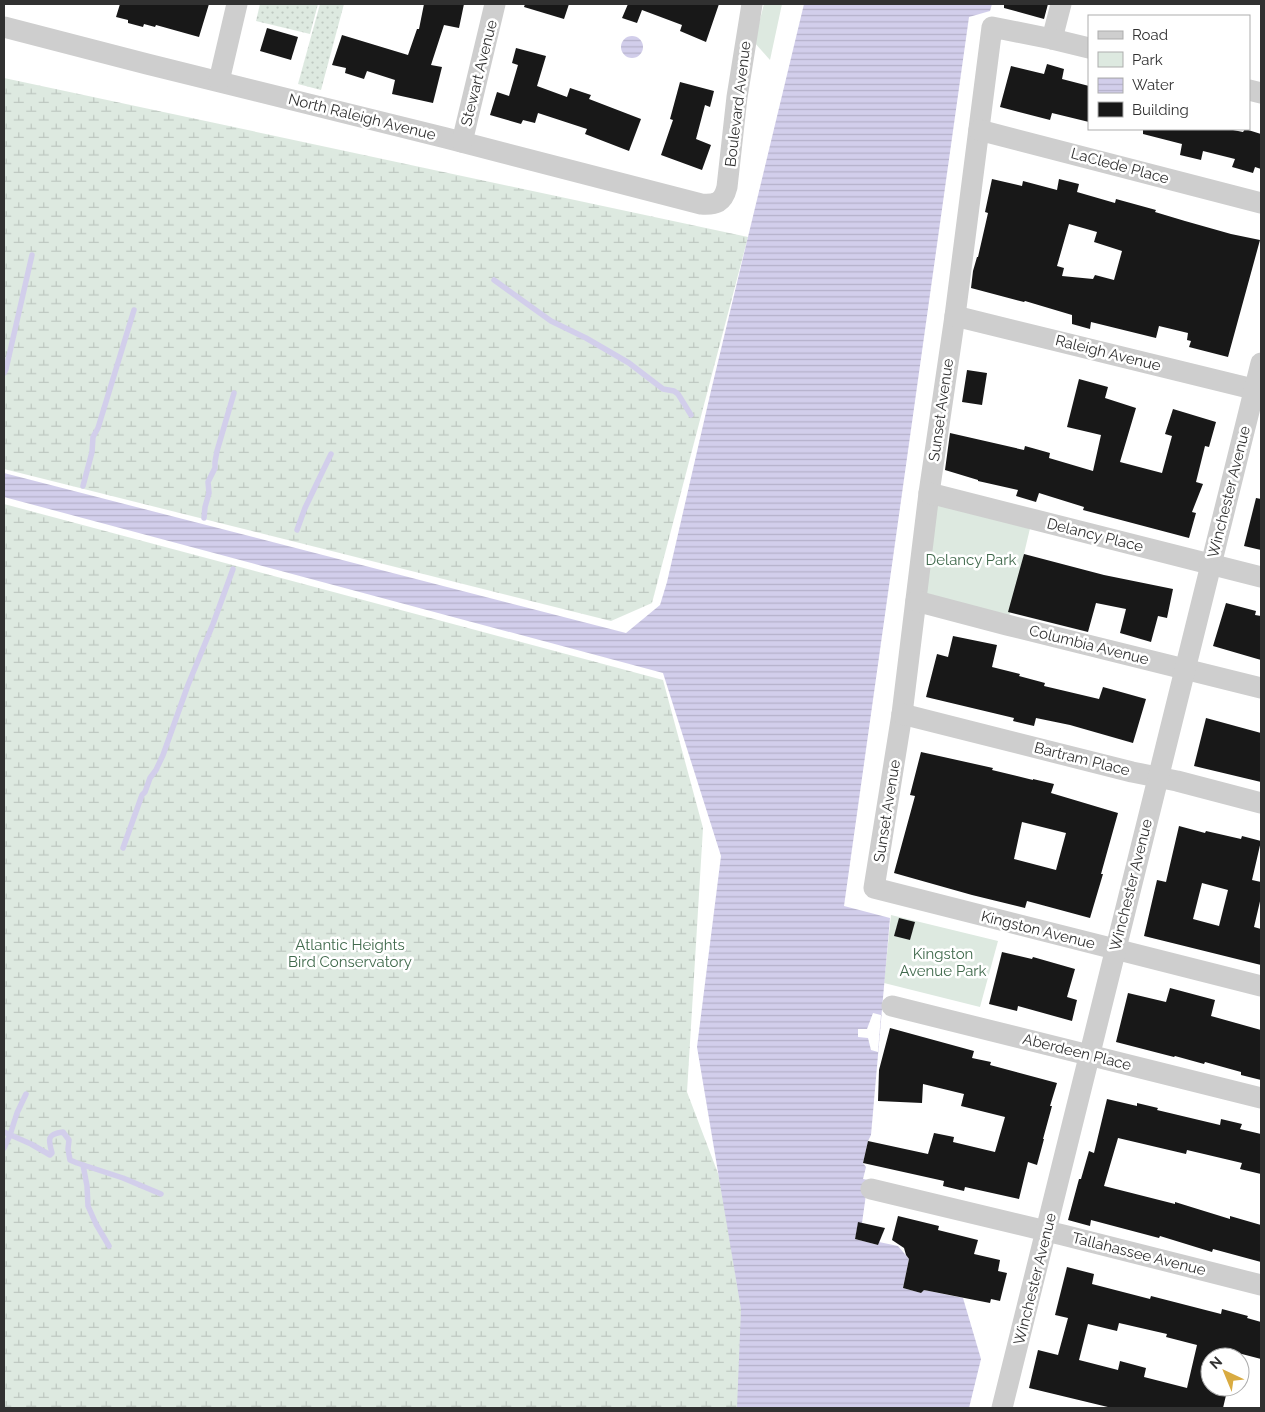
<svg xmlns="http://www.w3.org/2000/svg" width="1265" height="1412" viewBox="0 0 1265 1412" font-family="Raleway,sans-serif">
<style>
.grass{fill:url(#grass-dots)}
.wetland{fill:url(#wetland-marsh)}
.park{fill:#dde9e0}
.water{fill:url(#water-rules)}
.pier{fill:#fff}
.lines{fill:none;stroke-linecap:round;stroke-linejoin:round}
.stream{stroke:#d2ceeb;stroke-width:5.5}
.building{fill:#181818;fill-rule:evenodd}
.minor{stroke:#cecece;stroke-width:21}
.labels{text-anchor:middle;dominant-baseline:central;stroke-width:5;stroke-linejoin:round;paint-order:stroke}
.street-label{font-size:15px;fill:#313131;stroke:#fff}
.park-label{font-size:15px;fill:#416a4d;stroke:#fff}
</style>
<defs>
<pattern id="grass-dots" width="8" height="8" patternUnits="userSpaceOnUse" patternTransform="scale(1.25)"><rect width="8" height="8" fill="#dde9e0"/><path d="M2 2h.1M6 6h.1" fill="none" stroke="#bec8c1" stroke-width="1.8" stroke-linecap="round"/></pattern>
<pattern id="wetland-marsh" width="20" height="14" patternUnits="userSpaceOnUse" patternTransform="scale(1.25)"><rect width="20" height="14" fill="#dde9e0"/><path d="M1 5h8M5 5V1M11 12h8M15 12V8" fill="none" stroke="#bec8c1"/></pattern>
<pattern id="water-rules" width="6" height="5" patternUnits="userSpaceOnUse" patternTransform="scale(1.25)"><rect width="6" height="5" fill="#d2ceeb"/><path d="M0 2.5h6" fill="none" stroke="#b5b1ca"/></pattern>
</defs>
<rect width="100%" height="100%" fill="#fff"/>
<g class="grass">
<polygon points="260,4 318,4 310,34 256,21"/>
<polygon points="320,4 344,4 321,90 298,84"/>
</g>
<g class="wetland">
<polygon points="4,78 748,237 652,603 611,621 4,469"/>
<polygon points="4,504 663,680 703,828 687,1092 756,1273 764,1408 4,1408"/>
</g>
<g class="park">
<polygon points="764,4 782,4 770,60 754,42"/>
<polygon points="929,493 1032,520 1007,625 916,601"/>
<polygon points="891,915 998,941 980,1007 884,983"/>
</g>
<g class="water">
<polygon points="804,4 992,4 990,11 969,17 844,906 890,918 871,1135 868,1141 863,1163 866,1167 863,1179 868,1180 862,1223 858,1223 855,1239 878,1245 879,1242 898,1246 909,1259 903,1288 921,1293 924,1290 963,1298 981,1359 969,1408 737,1408 741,1309 697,1047 721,856 663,673 4,497 4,473 626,633 660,605 667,582 710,395"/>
<circle cx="632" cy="47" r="11"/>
</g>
<polygon class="pier" points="873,1013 881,1015 878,1052 871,1050 868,1038 858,1037 858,1029 867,1029"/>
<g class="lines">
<g class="stream">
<polyline points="494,280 551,321 586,338 629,363 663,389 674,391 678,394 691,415"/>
<polyline points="4,373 6,369 32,255"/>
<polyline points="83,486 92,452 93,437 98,428 134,310"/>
<polyline points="204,518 205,507 209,493 208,482 215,468 215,462 217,451 234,393"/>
<polyline points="297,530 305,508 331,454"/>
<polyline points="123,848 142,795 145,792 150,778 156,770 163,755 188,685 213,624 233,569"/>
<path d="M4,1132L31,1144L50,1155L52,1153C48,1139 47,1134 63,1132L69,1140L68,1149L70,1160L77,1163L123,1178L161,1194"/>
<polyline points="4,1148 10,1135 17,1113 26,1094"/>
<polyline points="83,1165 87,1186 88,1206 96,1224 109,1246"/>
</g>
</g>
<g class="building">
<polygon points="120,4 209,4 199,37 156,25 155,27 144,24 143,27 128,23 128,20 116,17"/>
<polygon points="424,4 464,4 459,28 444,25 431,65 442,67 433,103 392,94 395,80 367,71 364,79 345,73 346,68 332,65 342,35 408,55 417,29 419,29"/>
<polygon points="525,4 569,4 564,19 524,7"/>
<polygon points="628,4 719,4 706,42 680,31 682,25 642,10 637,23 622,18"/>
<polygon points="1004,4 1048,4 1044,19 1004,8"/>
<polygon points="267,28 298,37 291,60 260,51"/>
<polygon points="516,48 546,56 537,86 567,97 570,88 591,95 589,99 641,119 629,151 585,134 587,129 538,113 535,123 523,120 521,124 490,115 497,92 509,96 518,65 512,63"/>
<polygon points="1047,64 1064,69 1062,79 1089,86 1089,122 1052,113 1050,120 1000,107 1011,66 1044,74"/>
<polygon points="680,82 714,91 710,107 705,105 696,139 711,145 702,170 661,155 673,120 670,119"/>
<polygon points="1143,129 1228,129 1243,132 1245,129 1261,134 1261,169 1255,167 1253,173 1232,167 1235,159 1203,151 1201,160 1180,155 1182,144 1143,134"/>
<path d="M992,179L1022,186L1023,181L1057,190L1059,179L1079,184L1077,192L1115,203L1116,199L1156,210L1155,212L1185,221L1231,234L1260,240L1228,357L1189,347L1191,341L1187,340L1188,333L1159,326L1156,338L1091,322L1090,329L1072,324V315L1025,301L1024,302L971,288L973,271L977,257H978L988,213L985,212ZM1069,224L1097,232L1094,242L1122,251L1114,280L1095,275L1093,279L1062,276L1064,268L1057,266Z"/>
<polygon points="967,370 987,373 982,405 962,402"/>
<polygon points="1079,379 1108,387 1105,398 1136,408 1120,462 1162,473 1172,436 1165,434 1173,409 1216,422 1209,447 1205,446 1196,482 1203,484 1192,512 1196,513 1189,538 1083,510 1084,507 1039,493 1036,502 1016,496 1018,490 978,481 978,480 945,470 950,433 1024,450 1025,446 1050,453 1049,458 1093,471 1101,435 1067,427"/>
<polygon points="1256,498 1261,499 1261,550 1244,546"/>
<polygon points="1024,554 1104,575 1173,589 1167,618 1158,616 1151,642 1120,633 1126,609 1096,603 1088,632 1008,612"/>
<polygon points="1226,603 1256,611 1255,615 1261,616 1261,660 1213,646"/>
<polygon points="953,636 997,645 992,667 1020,674 1019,676 1045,683 1044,686 1099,699 1103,687 1146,699 1133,743 1070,725 1036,718 1034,726 1013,721 1014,718 926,697 937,654 948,657"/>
<polygon points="1206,718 1261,733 1261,782 1194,766"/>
<path d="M921,752L993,768L992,770L1033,780V779L1054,784L1051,793L1118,813L1101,874H1103L1090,918L1027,901L1025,908L972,895L894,873L915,796L910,795ZM1022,822L1066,833L1056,870L1014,859Z"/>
<path d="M1179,826L1205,833L1206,831L1241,839L1242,836L1261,841L1252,880L1261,882V897L1254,927L1261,929V965L1144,936L1157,880L1166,882ZM1202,883L1228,890L1219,926L1193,919Z"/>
<polygon points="899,918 915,922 910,940 894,936"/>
<polygon points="1002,952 1032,959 1033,957 1075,969 1067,997 1077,1000 1072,1021 1018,1006 1017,1011 989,1004"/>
<polygon points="1170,988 1215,1000 1211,1016 1261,1030 1261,1080 1241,1075 1241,1072 1205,1062 1204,1064 1175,1056 1174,1057 1116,1042 1128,993 1166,1002"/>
<polygon points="890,1028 974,1051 972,1058 991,1062 990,1065 1057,1083 1050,1106 1052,1106 1043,1139 1044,1139 1037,1165 1028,1162 1019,1199 965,1187 964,1191 943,1186 944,1181 863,1163 868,1141 928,1154 934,1133 954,1137 953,1142 995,1152 1005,1117 961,1106 964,1094 923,1084 922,1103 878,1101 879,1070"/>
<polygon points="1107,1099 1137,1106 1137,1103 1158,1108 1157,1110 1220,1125 1221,1119 1242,1124 1240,1129 1261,1134 1261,1174 1240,1169 1242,1163 1187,1150 1186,1154 1118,1138 1104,1186 1175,1204 1175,1202 1230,1219 1230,1216 1261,1225 1261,1262 1213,1249 1212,1252 1160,1236 1159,1238 1091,1220 1090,1226 1068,1220 1079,1179 1081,1179 1089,1151 1094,1153"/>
<polygon points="898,1216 939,1226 938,1230 978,1240 974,1254 1000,1260 998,1271 1007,1273 1000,1301 991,1299 990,1303 924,1290 921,1293 903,1288 909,1259 906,1255 904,1248 892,1240"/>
<polygon points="858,1222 885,1228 878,1245 855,1239"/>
<path d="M1067,1267L1094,1274L1092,1284L1150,1299L1151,1296L1221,1314L1222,1309L1248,1316L1247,1318L1261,1322V1359L1238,1353L1237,1357H1210V1387L1227,1391L1223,1408H1112L1029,1388L1038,1350L1058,1355L1068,1318L1055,1315ZM1119,1323L1167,1334L1166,1337L1197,1345L1187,1388L1144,1377L1146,1368L1120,1361L1118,1370L1079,1360L1088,1324L1117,1331Z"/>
</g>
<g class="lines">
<g class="minor">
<path d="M4,27L147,64L446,138L701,204C716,205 723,203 727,187L737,97L752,4"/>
<polyline points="1052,39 1061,4"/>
<polyline points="1089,48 1052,39 992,27 955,316 929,493 902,714 874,888 1261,986"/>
<polyline points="219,81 237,4"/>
<polyline points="1249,90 1261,93"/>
<polyline points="979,130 1261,203"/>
<polyline points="462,142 495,4"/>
<polyline points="955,316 1261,391"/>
<polyline points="929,493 1261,577"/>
<polyline points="916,601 1007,625 1261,688"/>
<polyline points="902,714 1132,772 1177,781 1261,803"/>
<polyline points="892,1006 1261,1098"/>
<polyline points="871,1189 1063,1235 1261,1285"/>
<polyline points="1002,1408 1261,363"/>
</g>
</g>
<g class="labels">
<g class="street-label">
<text transform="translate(479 73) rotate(-76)">Stewart Avenue</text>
<text transform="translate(738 104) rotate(-83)">Boulevard Avenue</text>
<text transform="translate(362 117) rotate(14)">North Raleigh Avenue</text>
<text transform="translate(1120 166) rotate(15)">LaClede Place</text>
<text transform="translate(1108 353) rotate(14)">Raleigh Avenue</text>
<text transform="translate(941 410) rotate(-82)">Sunset Avenue</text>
<text transform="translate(1229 492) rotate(-76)">Winchester Avenue</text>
<text transform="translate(1095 535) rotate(14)">Delancy Place</text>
<text transform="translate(1089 645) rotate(14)">Columbia Avenue</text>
<text transform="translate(1082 759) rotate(14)">Bartram Place</text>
<text transform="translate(887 811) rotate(-81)">Sunset Avenue</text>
<text transform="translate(1131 885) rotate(-76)">Winchester Avenue</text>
<text transform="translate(1038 930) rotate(14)">Kingston Avenue</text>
<text transform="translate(1077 1052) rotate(14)">Aberdeen Place</text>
<text transform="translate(1139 1254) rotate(14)">Tallahassee Avenue</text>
<text transform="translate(1035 1279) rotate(-76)">Winchester Avenue</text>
</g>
<g class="park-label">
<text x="971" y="560">Delancy Park</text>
<text x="350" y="945">Atlantic Heights<tspan x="350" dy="17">Bird Conservatory</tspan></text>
<text x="943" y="954">Kingston<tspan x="943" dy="17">Avenue Park</tspan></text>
</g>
</g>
<rect width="1265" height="1412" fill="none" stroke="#313131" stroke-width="10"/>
<rect x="1088" y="15" width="162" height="115" fill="#ffffff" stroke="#adadad"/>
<rect x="1098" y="31" width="25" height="8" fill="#cecece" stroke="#adadad"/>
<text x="1132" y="40" font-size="15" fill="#313131">Road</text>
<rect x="1098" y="52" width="25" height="15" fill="#dde9e0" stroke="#adadad"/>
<text x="1132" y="65" font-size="15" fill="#313131">Park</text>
<rect x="1098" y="78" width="25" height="15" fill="url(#water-rules)" stroke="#adadad"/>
<text x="1132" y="90" font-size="15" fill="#313131">Water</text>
<rect x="1098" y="102" width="25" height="15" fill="#181818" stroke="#adadad"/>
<text x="1132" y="115" font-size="15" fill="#313131">Building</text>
<g transform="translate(1225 1372) rotate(316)"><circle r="24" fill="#ffffff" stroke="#adadad"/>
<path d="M0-4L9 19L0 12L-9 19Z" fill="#d9ab41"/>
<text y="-8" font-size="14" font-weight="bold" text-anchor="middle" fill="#313131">N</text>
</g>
</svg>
